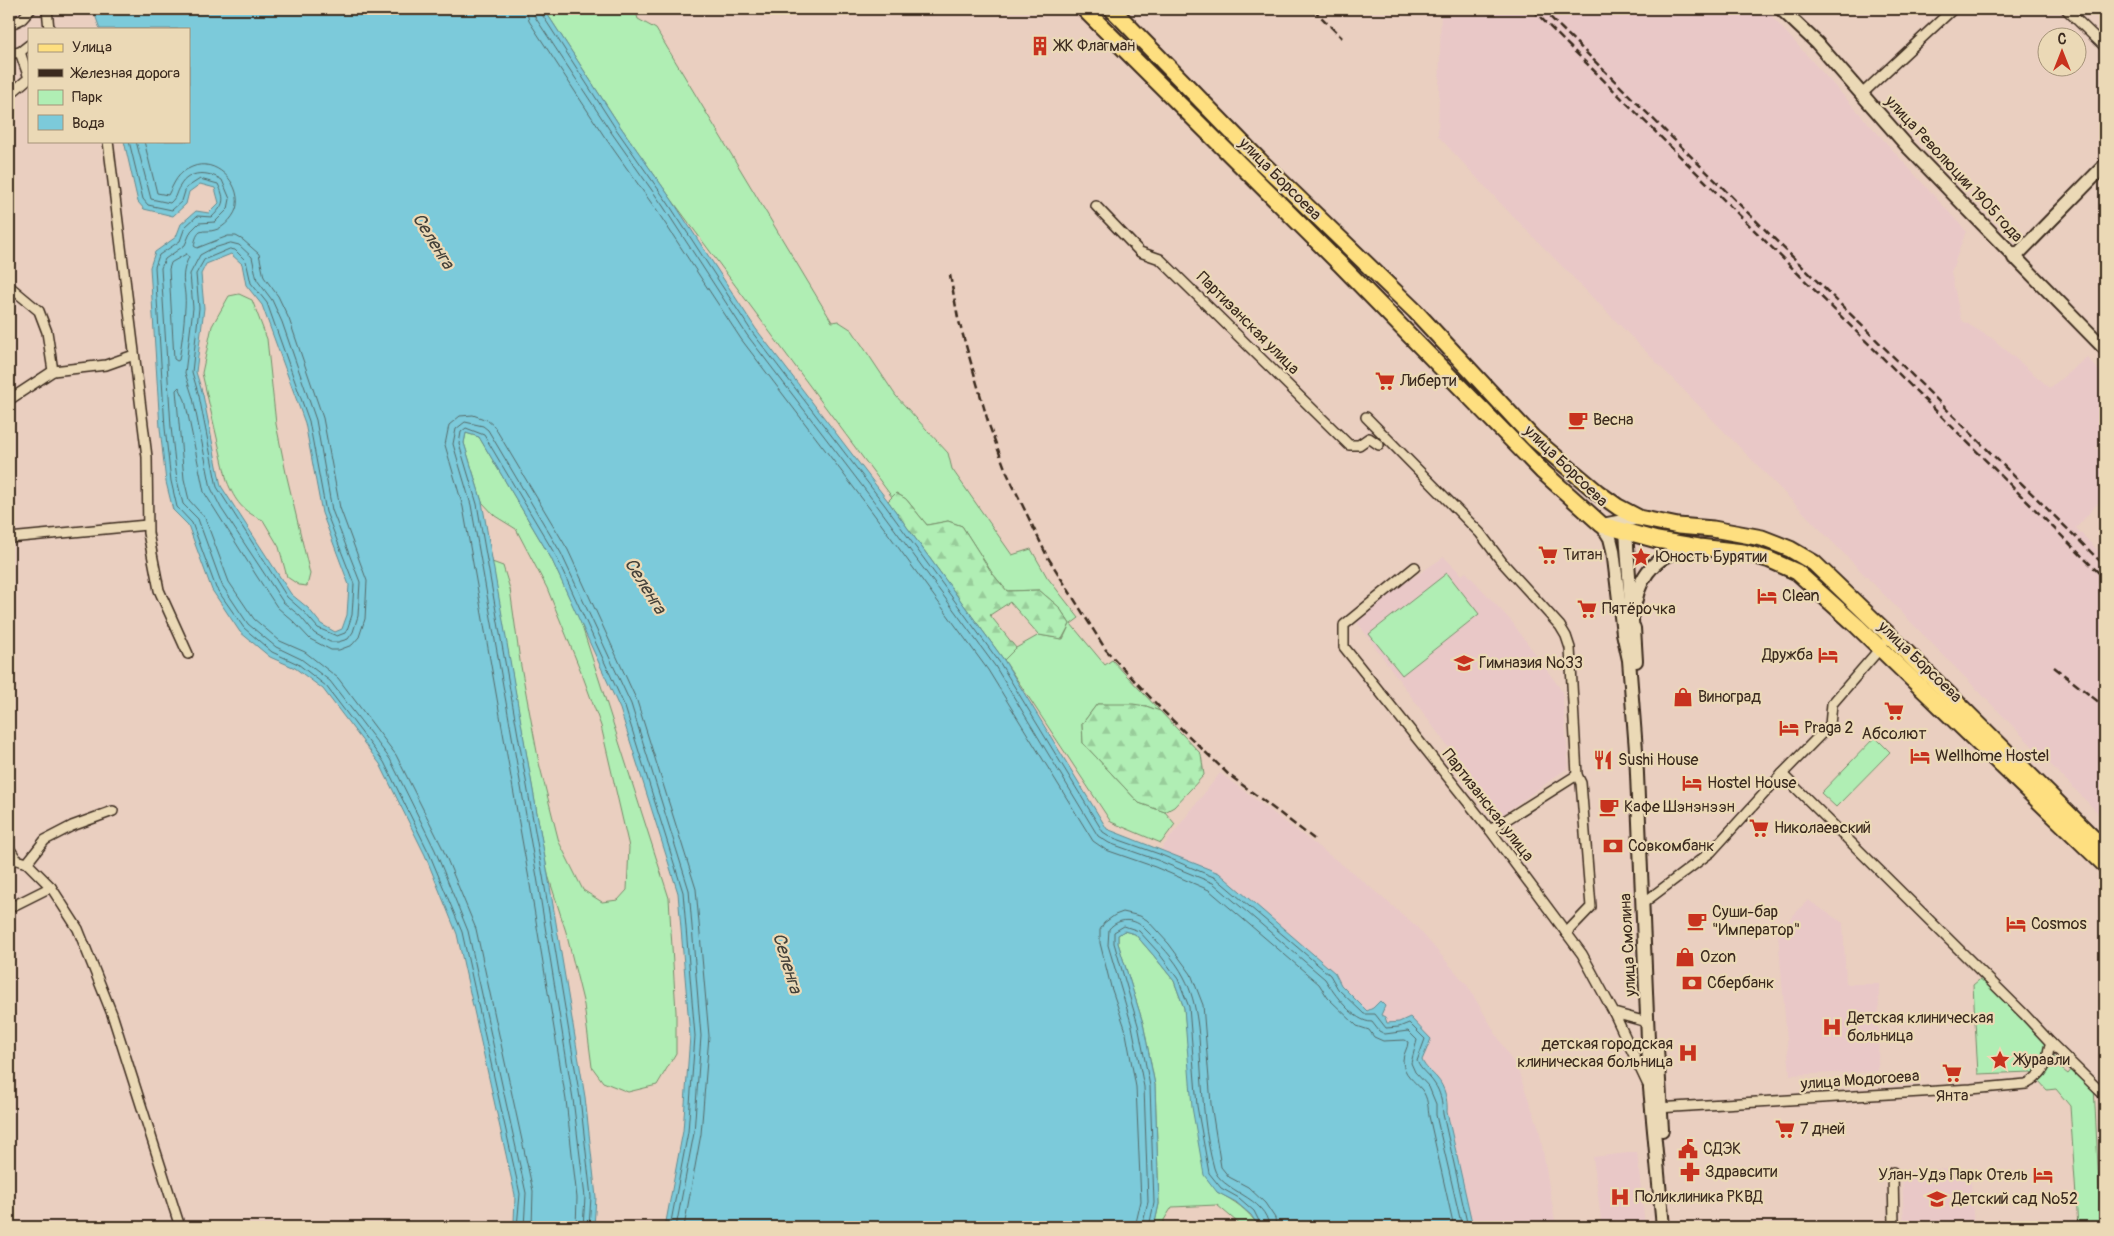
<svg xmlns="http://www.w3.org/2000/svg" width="2114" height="1236" viewBox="0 0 2114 1236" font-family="Pangolin,sans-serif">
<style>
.built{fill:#e9c8c7}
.green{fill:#b0eeb4;stroke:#768c69}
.forest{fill:url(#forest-firs);stroke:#768c69}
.water{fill:#7ccada;stroke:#628a8f;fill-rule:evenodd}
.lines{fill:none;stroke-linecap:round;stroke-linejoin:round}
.shore{stroke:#556a69;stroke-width:1}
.street-casing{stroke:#3b2a1e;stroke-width:12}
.secondary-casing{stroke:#3b2a1e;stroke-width:16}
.primary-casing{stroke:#3b2a1e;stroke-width:19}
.street{stroke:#ebd9b6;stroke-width:9}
.secondary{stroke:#ebd9b6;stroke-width:12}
.primary{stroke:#fedf80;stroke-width:15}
.rail{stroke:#3b2a1e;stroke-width:2.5;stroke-dasharray:8 4;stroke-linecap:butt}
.labels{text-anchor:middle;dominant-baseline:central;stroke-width:4.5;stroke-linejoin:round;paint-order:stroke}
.poi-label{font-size:16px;fill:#3b2a1e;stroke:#ebd9b6;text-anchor:start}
.street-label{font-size:16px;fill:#3b2a1e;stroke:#ebd9b6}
.water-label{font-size:18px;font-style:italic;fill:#45423a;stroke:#ebd9b6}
</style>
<defs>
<pattern id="forest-firs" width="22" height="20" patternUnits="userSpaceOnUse" patternTransform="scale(1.25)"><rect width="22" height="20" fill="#b0eeb4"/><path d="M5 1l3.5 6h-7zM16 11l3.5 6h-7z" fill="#98cc9a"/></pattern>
</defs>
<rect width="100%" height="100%" fill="#eacfc0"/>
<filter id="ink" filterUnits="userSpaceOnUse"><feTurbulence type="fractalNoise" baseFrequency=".02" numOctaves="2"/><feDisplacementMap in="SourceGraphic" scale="10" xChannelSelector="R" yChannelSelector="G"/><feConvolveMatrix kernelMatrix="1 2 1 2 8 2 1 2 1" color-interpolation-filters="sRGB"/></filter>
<g filter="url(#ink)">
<g class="built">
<polygon points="1441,9 1765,9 1966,231 1951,272 1961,320 1993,339 2050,388 2087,357 2105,378 2105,438 2096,448 2105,459 2105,495 2076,528 2105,558 2105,820 1505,208 1438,136"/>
<polygon points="1444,557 1462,575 1466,572 1512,622 1562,691 1569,767 1499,817 1357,622 1402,585"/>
<polygon points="1220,773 1352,872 1415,925 1467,985 1518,1071 1539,1128 1556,1227 1473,1227 1447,1112 1448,1102 1439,1080 1424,1065 1410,1017 1399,1022 1387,1023 1381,1012 1373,1008 1367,1011 1341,985 1335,973 1161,849"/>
<polygon points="1808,900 1843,923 1846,984 1879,984 1878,1071 1790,1075 1777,923 1787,922"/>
<polygon points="1637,1152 1645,1227 1602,1227 1593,1157"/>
<polygon points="1970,1168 1974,1227 1904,1227 1902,1171"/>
</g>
<g class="green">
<polygon points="544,9 635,9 638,19 656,29 832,322 838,321 852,330 896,396 948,453 952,469 1012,555 1031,549 1047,577 1079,618 1071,624 1105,665 1112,660 1160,711 1146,706 1097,704 1082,724 1083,743 1139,803 1165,812 1175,824 1161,843 1111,822 1004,660 1016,648 1039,635 1063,639 1070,624 1059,607 1039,590 1007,591 992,573 962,526 948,521 927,525 906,499 896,493 892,497 672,200 620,126"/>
<polygon points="1254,168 1524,438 1522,440"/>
<path d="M239,294L252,300L267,339L276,424L286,473L310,574L307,586L299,585L287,577L279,547L263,520C243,512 235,501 227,481L202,373L212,326L229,296Z"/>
<polygon points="466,433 479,437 551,558 580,620 669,898 676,1012 676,1053 657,1085 628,1092 603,1082 592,1067 584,1005 566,932 548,875 492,562 503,566 510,589 520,661 539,763 559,842 583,890 602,902 618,900 627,890 629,847 601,726 582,674 547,588 516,529 495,516 482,502 464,443"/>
<polygon points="1447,573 1479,614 1402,675 1369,634"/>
<polygon points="1875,737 1890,752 1836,807 1821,793"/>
<path d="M1124,931L1135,934L1154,956L1174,981L1184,1008L1188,1047L1217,1192C1235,1201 1248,1210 1259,1227H1243L1217,1205L1172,1207L1164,1220V1227H1154L1159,1204L1155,1085L1143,1023L1118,943V935Z"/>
<polygon points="1985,975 2024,1014 2023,1021 2046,1044 2060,1065 2059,1067 2068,1074 2072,1069 2094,1086 2101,1227 2078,1227 2070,1106 2056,1089 2047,1090 2031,1072 1978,1074 1973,985"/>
</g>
<g class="forest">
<polygon points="896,493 906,499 927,525 948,521 962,526 992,573 1007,591 1039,590 1059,607 1070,624 1062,639 1039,635 1010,602 990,615 1016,648 1004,660 888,501"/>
<polygon points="1097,704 1133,704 1146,706 1160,711 1201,754 1204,775 1174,807 1165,812 1139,803 1083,743 1082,724"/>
</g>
<path class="water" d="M93,9H544L620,126L672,200L756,329L888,501L1004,660L1107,829L1219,873L1335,973L1341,985L1367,1011L1373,1008L1380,1001L1385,1006L1381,1015L1385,1017L1387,1023L1399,1022L1410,1017L1431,1039L1422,1060C1425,1068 1432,1072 1437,1078C1445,1087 1448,1101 1447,1112L1473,1227H1259L1251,1215L1236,1202L1217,1192L1204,1175L1192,1107L1184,1008L1174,981L1154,956L1135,934L1124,931L1118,935V943L1143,1023L1155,1085L1159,1204L1154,1227H665L683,1131L690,1036L678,893L620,709L551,558L479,437L466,433L464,443L482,502L548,875L585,1097L596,1197L594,1227H511L514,1222L515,1195L457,934L425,855L380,764L323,689L295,668L270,657L240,632L212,590L188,525L173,510L166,482L160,428L150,267L155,252L176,237L181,224L196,211L209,213L219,203L215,188L200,184L189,192L186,204L173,216L144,209L138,202L124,141H189V29H100ZM231,254L242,264L246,285L262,305L305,423L322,513L349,585L347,615L342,629L335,632L321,624L308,608L291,594L221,486L203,395L196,372L204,308L201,274L206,264Z"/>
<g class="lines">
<g class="shore">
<path d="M526,9L529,21L604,136L657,211L741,339L873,513L988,670L1093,841L1106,850L1155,867L1209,890L1319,984L1328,998L1357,1026L1369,1030L1374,1037L1383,1041L1405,1040L1408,1042C1408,1048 1403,1054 1403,1060C1403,1075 1414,1080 1422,1090C1428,1098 1428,1107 1429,1116L1454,1227"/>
<path d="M534,9L535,17L611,132L663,206L747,335L879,508L995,666L1098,836L1109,843L1157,860L1213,883L1325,979C1334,994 1354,1022 1372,1022L1379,1031L1385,1034L1408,1031L1417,1040L1411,1063L1415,1072L1429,1087L1436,1104V1115L1462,1227"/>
<path d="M540,9L541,13L616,129L668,203L752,332L884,504L1000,663L1103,832L1111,837L1159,854L1216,878L1330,975L1338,989L1364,1014H1375L1386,1028L1399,1027L1409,1023L1425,1039L1417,1061C1421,1071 1429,1075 1434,1083C1441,1092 1442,1103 1443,1114L1468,1227"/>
<path d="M129,141L143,199L148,205L172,210L182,201L186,188L200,179L218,184C226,200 224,205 212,217L197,216L185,227L180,241L159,255L155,267L165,428L171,481L177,507L192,523L216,588L244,628L272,652L298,664L326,686L384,762L429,853L462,932L520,1194L517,1227"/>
<path d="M136,141L151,199L170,203C177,197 175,193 180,186C189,170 208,171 222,180L230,199L228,209L215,222L199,223L191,231L185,245L165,259L161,268L171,427L177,480L183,504L198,519L222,585L248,624L276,647L301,659L330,681L390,759L435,850L468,931L526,1193L524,1227"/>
<path d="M144,141L157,193L168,195C175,182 177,173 192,167C215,157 240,182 237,205C236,215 224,228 215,230C210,232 204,230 200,232C196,235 195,241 194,246L197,248L228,236H236L243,240L259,254L264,277L278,296L289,319L323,418L340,508L367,581L365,619L359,637L352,645L339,650H331L310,639L294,622L277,607L256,575L204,492L185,400L179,387L176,390L184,479L189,500L205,518L229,582L254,619L280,641L305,652L338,678L396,755L442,847L476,929L533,1191L532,1227"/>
<polygon points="231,243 239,245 252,257 257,280 272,300 282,322 316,420 332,510 360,582 358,616 353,632 348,639 338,642 330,642 314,633 300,616 283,602 221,508 211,488 193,398 185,373 193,308 190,274 200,255 211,249"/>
<polygon points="230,249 235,250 246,261 251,283 267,303 309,421 326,512 354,584 352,615 347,630 345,633 337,636 318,628 304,612 287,597 217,487 199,396 192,372 199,308 196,274 204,260"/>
<path d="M187,254L189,257C178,279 187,286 185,308C184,325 182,342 179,360L177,361L174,359L169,269L171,263Z"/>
<polyline points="576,1227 577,1198 566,1100 529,879 463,507 445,445 449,425 460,416 473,415 487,420 494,426 568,550 637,701 696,889 709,1036 701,1134 684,1227"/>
<polyline points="583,1227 585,1197 573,1099 537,877 471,505 453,444 456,429 465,422 483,426 488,430 561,553 631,704 689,890 701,1036 694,1133 676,1227"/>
<polyline points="589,1227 591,1197 580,1098 543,876 477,504 459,444 461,432 466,428 484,435 556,556 625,707 683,892 695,1036 688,1132 670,1227"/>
<polyline points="1135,1227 1141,1201 1136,1087 1125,1028 1111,987 1100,943 1100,930 1104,923 1115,915 1123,912 1140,916 1147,920 1169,944 1191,974 1203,1005 1211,1104 1221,1167 1229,1177 1248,1187 1265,1203 1275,1218 1276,1227"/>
<path d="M1142,1227L1148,1202L1144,1087L1132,1026L1108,945L1109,929C1119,917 1135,918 1145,929C1159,943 1175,959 1184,977C1199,1005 1199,1038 1201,1070C1203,1102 1205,1136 1214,1168C1220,1192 1267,1196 1269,1227"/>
<polyline points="1149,1227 1154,1203 1150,1086 1138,1025 1114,943 1114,932 1124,926 1139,931 1158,952 1178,979 1189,1007 1197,1106 1209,1173 1221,1188 1239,1198 1254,1211 1262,1227"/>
</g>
<defs>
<g id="street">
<polyline points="47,9 49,29"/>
<polyline points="2066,9 2105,47"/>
<polyline points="9,25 22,19 31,9"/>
<polyline points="9,54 20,52 29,45"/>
<polyline points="1863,93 1953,9"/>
<polyline points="9,95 29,78 20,52"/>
<polyline points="108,141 147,457 148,533 159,590 188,654"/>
<polyline points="1096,206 1140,252 1160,259 1349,445 1359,445 1369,438 1379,445"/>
<polyline points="9,286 39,311 47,332 53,371 9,400"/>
<polyline points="53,371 106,365 134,355"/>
<polyline points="1366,417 1480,533 1502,562 1560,626 1566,636 1570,648 1577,775 1581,783 1591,907 1566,933"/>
<polyline points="9,538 147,525"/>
<polyline points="1415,567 1344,625 1344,647 1490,830 1582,954 1614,1013 1647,1083"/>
<polyline points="1782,774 2024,1014 2051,1043"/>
<polyline points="1490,830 1577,775"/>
<polyline points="9,848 17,860 27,863 51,887 78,929 112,1014 180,1227"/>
<polyline points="27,863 45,840 72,826 113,811"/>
<polyline points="1642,904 1711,852 1782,774 1830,725 1832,704 1883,645"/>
<polyline points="9,908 51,887"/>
<polyline points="1614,1013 1647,1022"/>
<path d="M1657,1108L1971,1089L2026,1084C2033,1081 2044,1071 2046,1063C2049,1056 2047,1050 2051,1043L2105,1096"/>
<polyline points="1893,1172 1894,1227"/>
</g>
<g id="secondary">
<polyline points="1781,9 1817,43 1908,147 1964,205 2105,349"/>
<polyline points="2014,258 2105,165"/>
<polyline points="1639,518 1602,525 1610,538 1613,550 1623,633 1629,660 1636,750 1650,1088 1663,1227"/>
<polyline points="1622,525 1626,531 1633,635"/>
<path d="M1635,603C1641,571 1660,552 1693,548"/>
<polyline points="1634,628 1636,661"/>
<polyline points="1657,1048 1662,1130"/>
</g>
<g id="primary">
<polyline points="1084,9 1340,264 1543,472 1602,525 1657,540 1699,547 1743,552 1770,560 1797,572 1857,626 2105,865"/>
<polyline points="1112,9 1260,161 1415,311 1533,438 1597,492 1618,507 1639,518 1678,526 1713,529 1762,538 1790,549 1814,563 1890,636 2098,843"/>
</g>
</defs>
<use href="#street" class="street-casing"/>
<use href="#secondary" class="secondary-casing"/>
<use href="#primary" class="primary-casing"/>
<use href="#street" class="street"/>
<use href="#secondary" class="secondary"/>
<use href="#primary" class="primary"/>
<g class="rail">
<polyline points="1313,9 1342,38"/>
<polyline points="1532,9 2105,579"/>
<polyline points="1542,9 2105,566"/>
<polyline points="950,275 958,318 989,425 1006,471 1047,556 1106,650 1162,710 1228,774 1314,839"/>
<polyline points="2054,667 2105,707"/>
</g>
</g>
</g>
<defs>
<symbol id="building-bare" viewBox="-9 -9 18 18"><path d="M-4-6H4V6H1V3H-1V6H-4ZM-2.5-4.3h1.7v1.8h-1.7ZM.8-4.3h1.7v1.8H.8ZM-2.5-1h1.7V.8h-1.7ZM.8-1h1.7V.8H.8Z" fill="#c8321e" stroke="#ebd9b6" stroke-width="2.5" paint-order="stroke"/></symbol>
<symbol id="supermarket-bare" viewBox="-9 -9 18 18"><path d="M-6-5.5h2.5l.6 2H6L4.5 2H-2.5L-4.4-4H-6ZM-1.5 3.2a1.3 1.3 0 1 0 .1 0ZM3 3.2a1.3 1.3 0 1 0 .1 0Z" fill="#c8321e" stroke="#ebd9b6" stroke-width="2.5" paint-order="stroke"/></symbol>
<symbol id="cafe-bare" viewBox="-9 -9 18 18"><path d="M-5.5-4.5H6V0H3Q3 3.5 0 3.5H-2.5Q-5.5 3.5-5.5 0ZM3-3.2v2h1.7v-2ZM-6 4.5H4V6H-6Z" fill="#c8321e" stroke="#ebd9b6" stroke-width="2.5" paint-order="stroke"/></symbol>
<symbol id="sight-bare" viewBox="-9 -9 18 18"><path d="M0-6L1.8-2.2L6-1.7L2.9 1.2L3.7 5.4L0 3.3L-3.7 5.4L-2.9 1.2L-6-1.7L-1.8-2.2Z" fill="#c8321e" stroke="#ebd9b6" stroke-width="2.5" paint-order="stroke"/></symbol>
<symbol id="hotel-bare" viewBox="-9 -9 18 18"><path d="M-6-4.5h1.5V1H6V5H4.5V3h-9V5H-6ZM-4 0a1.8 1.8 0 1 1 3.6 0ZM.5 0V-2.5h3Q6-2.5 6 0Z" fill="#c8321e" stroke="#ebd9b6" stroke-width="2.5" paint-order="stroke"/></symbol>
<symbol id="school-bare" viewBox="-9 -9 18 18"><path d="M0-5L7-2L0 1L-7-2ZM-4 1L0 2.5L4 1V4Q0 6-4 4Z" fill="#c8321e" stroke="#ebd9b6" stroke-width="2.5" paint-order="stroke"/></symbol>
<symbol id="shop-bare" viewBox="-9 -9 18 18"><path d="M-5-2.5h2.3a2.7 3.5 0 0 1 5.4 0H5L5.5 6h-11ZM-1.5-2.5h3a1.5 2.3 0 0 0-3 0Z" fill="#c8321e" stroke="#ebd9b6" stroke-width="2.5" paint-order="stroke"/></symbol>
<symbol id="restaurant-bare" viewBox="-9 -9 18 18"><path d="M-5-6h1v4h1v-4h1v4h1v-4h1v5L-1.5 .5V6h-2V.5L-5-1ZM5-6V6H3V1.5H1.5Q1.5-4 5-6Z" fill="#c8321e" stroke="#ebd9b6" stroke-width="2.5" paint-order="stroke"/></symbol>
<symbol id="bank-bare" viewBox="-9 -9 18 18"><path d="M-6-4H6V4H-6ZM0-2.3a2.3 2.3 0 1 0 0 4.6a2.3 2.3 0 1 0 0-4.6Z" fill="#c8321e" stroke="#ebd9b6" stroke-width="2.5" paint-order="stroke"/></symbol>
<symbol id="hospital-bare" viewBox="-9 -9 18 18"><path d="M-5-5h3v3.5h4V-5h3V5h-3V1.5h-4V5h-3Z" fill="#c8321e" stroke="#ebd9b6" stroke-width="2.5" paint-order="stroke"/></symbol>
<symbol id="civic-bare" viewBox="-9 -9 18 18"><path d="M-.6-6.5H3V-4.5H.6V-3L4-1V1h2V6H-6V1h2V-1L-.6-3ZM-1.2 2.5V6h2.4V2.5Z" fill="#c8321e" stroke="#ebd9b6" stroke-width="2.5" paint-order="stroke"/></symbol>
<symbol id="pharmacy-bare" viewBox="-9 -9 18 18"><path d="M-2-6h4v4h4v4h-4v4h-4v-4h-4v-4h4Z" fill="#c8321e" stroke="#ebd9b6" stroke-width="2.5" paint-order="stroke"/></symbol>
</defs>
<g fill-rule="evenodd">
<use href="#building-bare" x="1026" y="32" width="28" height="28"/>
<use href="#supermarket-bare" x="1371" y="367" width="28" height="28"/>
<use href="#cafe-bare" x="1564" y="406" width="28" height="28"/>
<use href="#supermarket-bare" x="1534" y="541" width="28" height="28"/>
<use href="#sight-bare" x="1627" y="543" width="28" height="28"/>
<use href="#hotel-bare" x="1753" y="582" width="28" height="28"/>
<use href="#supermarket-bare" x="1573" y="595" width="28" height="28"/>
<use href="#hotel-bare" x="1814" y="641" width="28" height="28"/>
<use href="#school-bare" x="1450" y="649" width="28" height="28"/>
<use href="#shop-bare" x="1669" y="683" width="28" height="28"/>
<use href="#supermarket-bare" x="1880" y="697" width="28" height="28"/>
<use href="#hotel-bare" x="1775" y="714" width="28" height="28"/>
<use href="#hotel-bare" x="1906" y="742" width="28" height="28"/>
<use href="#restaurant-bare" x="1589" y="746" width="28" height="28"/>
<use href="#hotel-bare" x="1678" y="769" width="28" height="28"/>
<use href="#cafe-bare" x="1595" y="793" width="28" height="28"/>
<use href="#supermarket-bare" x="1745" y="814" width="28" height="28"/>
<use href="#bank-bare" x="1599" y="832" width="28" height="28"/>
<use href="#cafe-bare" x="1683" y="907" width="28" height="28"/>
<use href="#hotel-bare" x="2002" y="910" width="28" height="28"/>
<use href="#shop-bare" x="1671" y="943" width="28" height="28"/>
<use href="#bank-bare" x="1678" y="969" width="28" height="28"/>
<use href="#hospital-bare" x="1818" y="1013" width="28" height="28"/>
<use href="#hospital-bare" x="1674" y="1039" width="28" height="28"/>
<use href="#sight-bare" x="1986" y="1046" width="28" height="28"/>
<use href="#supermarket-bare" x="1938" y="1059" width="28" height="28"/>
<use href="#supermarket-bare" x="1771" y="1115" width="28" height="28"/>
<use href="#civic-bare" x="1674" y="1135" width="28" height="28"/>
<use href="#pharmacy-bare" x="1676" y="1158" width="28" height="28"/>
<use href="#hotel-bare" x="2029" y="1161" width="28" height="28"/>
<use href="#hospital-bare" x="1606" y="1183" width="28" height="28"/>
<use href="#school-bare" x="1923" y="1185" width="28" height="28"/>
</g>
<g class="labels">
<g class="poi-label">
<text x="1055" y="46">ЖК Флагман</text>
<text x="1400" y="381">Либерти</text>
<text x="1593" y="420">Весна</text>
<text x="1563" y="555">Титан</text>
<text x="1656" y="557">Юность Бурятии</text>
<text x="1782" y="596">Clean</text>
<text x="1602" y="609">Пятёрочка</text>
<text x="1813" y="655" text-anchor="end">Дружба</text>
<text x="1479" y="663">Гимназия №33</text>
<text x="1698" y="697">Виноград</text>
<text x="1804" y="728">Praga 2</text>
<text x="1894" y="734" text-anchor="middle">Абсолют</text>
<text x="1935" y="756">Wellhome Hostel</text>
<text x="1618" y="760">Sushi House</text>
<text x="1707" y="783">Hostel House</text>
<text x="1624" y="807">Кафе Шэнэнээн</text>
<text x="1774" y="828">Николаевский</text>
<text x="1628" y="846">Совкомбанк</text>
<text x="1712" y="912">Суши-бар<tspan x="1712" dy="18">"Император"</tspan></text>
<text x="2031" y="924">Cosmos</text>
<text x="1700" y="957">Ozon</text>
<text x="1707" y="983">Сбербанк</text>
<text x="1847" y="1018">Детская клиническая<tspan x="1847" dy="18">больница</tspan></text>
<text x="1673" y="1044" text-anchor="end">детская городская<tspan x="1673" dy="18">клиническая больница</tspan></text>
<text x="2015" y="1060">Журавли</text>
<text x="1952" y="1096" text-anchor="middle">Янта</text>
<text x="1800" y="1129">7 дней</text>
<text x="1703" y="1149">СДЭК</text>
<text x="1705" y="1172">Здравсити</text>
<text x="2028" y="1175" text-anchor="end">Улан-Удэ Парк Отель</text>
<text x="1635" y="1197">Поликлиника РКВД</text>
<text x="1952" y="1199">Детский сад №52</text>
</g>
<g class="street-label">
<text transform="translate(1954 169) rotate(47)">улица Революции 1905 года</text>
<text transform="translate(1280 179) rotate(45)">улица Борсоева</text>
<text transform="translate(1248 323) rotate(45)">Партизанская улица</text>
<text transform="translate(1566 466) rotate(44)">улица Борсоева</text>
<text transform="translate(1920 662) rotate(44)">улица Борсоева</text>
<text transform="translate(1488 805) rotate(52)">Партизанская улица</text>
<text transform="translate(1628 945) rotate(-93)">улица Смолина</text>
<text transform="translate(1860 1080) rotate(-4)">улица Модогоева</text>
</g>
<g class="water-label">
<text transform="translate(433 241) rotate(58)">Селенга</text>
<text transform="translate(645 586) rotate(58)">Селенга</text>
<text transform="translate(787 963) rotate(73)">Селенга</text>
</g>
</g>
<rect width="2114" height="1236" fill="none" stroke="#ebd9b6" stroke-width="30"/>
<rect x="15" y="15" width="2084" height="1206" fill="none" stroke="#3b2a1e" stroke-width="2" filter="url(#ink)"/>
<rect x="28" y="28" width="162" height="115" fill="#ebd9b6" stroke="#a59379"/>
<rect x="38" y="44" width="25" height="8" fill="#fedf80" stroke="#a59379"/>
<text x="72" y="52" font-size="15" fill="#3b2a1e">Улица</text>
<rect x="38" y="69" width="25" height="8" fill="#3b2a1e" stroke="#a59379"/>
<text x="72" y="78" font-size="15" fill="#3b2a1e">Железная дорога</text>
<rect x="38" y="90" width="25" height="15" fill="#b0eeb4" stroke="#a59379"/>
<text x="72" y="102" font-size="15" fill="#3b2a1e">Парк</text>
<rect x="38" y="115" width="25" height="15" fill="#7ccada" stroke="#a59379"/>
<text x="72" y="128" font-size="15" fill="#3b2a1e">Вода</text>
<g transform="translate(2062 52)"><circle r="24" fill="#ebd9b6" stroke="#a59379"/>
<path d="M0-4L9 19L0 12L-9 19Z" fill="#c8321e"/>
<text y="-8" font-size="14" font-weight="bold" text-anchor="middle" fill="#3b2a1e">С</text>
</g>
</svg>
